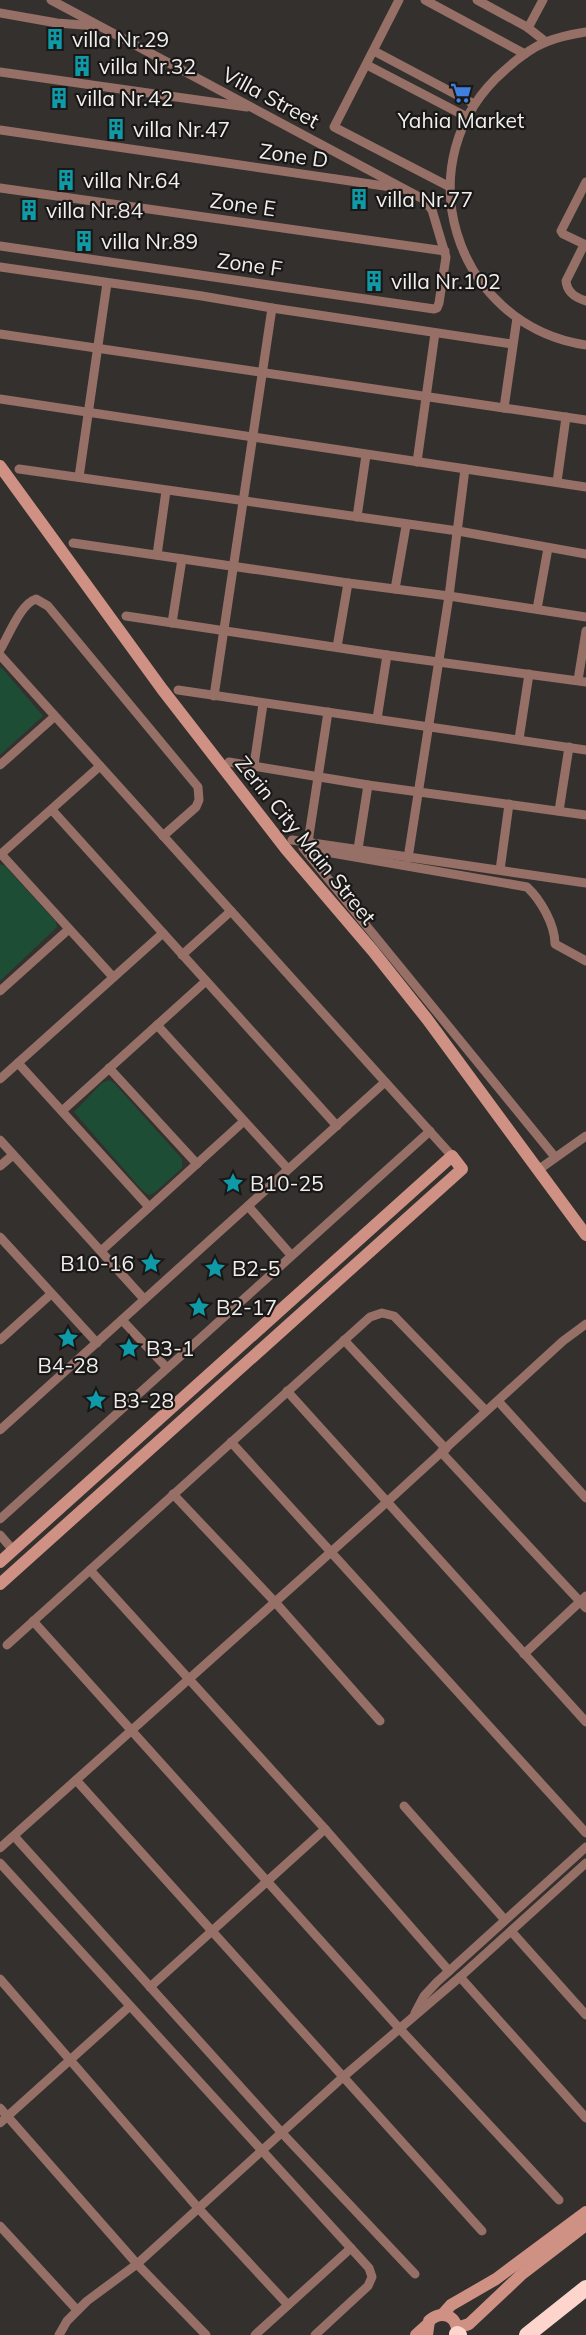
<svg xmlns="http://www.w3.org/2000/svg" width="586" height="2335" viewBox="0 0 586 2335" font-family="Mulish,sans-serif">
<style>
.green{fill:#1d4d35}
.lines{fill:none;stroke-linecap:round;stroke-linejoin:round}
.street{stroke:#966f66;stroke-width:9}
.secondary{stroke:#cf9183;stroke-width:12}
.highway{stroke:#fdd5cc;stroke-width:16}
.labels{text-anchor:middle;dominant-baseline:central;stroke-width:4.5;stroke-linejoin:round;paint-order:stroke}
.poi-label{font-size:21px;fill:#f1efee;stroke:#1a1817;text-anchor:start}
.street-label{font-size:21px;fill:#f1efee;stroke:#1a1817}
</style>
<rect width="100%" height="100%" fill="#33302e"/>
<g class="green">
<polygon points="1,667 43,716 0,755 0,668"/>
<polygon points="0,864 5,866 56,922 57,927 0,981"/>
<polygon points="109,1080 115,1084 182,1159 182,1168 154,1193 149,1195 143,1191 74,1112 102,1083"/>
</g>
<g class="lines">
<g class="street">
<polyline points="399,0 334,127 450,187"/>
<polyline points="425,0 525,54"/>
<polyline points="477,0 527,27 546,42"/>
<polyline points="0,13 57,23 96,26"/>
<polyline points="528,28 543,0"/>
<path d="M586,32C573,34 559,37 546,42C531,48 517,59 505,70C402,159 453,325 586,345"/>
<polyline points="374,51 474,104"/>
<polyline points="367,65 467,117"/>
<polyline points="0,72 247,107"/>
<polyline points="0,130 398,188"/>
<polyline points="586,182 561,231 563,234 586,245"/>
<polyline points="0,188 445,251"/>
<path d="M584,245L566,281C567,293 576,298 586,301"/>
<polyline points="0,246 434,309 437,308 439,303 446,257 432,210 423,199 51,0"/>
<polyline points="0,267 202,296 272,308 512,344"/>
<polyline points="0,334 586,420"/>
<polyline points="0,399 586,487"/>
<polyline points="504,408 517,318"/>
<polyline points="417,462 435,333"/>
<polyline points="19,469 458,531 586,554"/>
<polyline points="79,477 107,283"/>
<polyline points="557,482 566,417"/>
<polyline points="357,517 366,455"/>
<polyline points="73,543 348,583 449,596 586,617"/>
<polyline points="157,555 166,491"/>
<polyline points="395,589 406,526"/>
<polyline points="537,609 548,548"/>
<polyline points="126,616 387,655 586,682"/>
<polyline points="172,623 182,559"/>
<polyline points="337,647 348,583"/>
<path d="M0,650C8,637 21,603 36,599L48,606L198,787L199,800L196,807L163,836"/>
<polyline points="0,655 452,1156"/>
<polyline points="578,680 586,631"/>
<polyline points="178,690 586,750"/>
<polyline points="214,696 272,308"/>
<polyline points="377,719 387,655"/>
<polyline points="519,739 529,674"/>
<polyline points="229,762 368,785 586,815"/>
<polyline points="0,765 54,717"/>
<polyline points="254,765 263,704"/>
<polyline points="52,810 337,1126"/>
<polyline points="559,811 569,747"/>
<polyline points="292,840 586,883"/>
<polyline points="308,842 328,712"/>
<polyline points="358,849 368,785"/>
<polyline points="1,854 113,977"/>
<polyline points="0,855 100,766"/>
<polyline points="408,858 449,596 465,469"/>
<polyline points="500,870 509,804"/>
<polyline points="182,955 231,911"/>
<polyline points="0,991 69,929"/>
<polyline points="157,1025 288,1169"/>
<polyline points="18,1063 149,1207"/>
<polyline points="109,1068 197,1164"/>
<polyline points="0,1079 163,933"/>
<polyline points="62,1111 206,981"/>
<polyline points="0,1140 144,1299"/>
<path d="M555,1157L303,848L527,887C541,900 555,925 555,944L586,961"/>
<polyline points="0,1166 13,1155"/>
<polyline points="538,1170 586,1136"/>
<polyline points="248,1206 291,1255"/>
<polyline points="0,1237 97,1343"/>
<polyline points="101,1251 244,1121"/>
<polyline points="122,1320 167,1368"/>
<polyline points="0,1340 51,1294"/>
<polyline points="344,1340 446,1449"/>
<polyline points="287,1391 586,1722"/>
<polyline points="498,1401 586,1498"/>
<polyline points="0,1430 385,1082"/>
<polyline points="231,1442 586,1833"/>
<polyline points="441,1452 586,1608"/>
<polyline points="173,1494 275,1602 380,1721"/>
<polyline points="0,1519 430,1131"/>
<polyline points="0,1535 13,1550"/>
<polyline points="90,1570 325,1829 449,1971"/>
<polyline points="33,1621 399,2028 559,2200"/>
<polyline points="7,1645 370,1317 382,1313 394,1316 486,1411"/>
<polyline points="524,1654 586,1596"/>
<polyline points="76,1780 482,2231"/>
<polyline points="404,1806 505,1920"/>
<polyline points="14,1836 282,2133 415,2274"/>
<polyline points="0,1848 388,1501 563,1341 586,1324"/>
<polyline points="0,1863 369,2268 372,2277 368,2286 315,2335"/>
<polyline points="511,1931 586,2015"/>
<polyline points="460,1977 586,2118"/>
<polyline points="0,1979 199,2209 288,2305"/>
<polyline points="150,1987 325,1829"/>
<polyline points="415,2013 424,1996 437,1982 586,1847"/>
<polyline points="0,2108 137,2264 206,2335"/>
<polyline points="0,2123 130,2006"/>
<polyline points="0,2226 77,2310"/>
<polyline points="59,2335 67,2321 87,2301 137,2264 343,2077 460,1977 586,1863"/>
<polyline points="255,2335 351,2248"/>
</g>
<g class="secondary">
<polyline points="0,466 162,689 286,849 373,951 427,1019 586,1235"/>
<polyline points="0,1562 452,1156 462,1169 0,1584"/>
<polyline points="443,2314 451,2305 496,2279 586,2212"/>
<polyline points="457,2328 469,2324 522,2274 586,2225"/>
<polyline points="416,2335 427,2325"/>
<path d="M427,2335L429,2321C442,2309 459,2316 457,2335"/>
</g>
<g class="highway">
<polyline points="457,2334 459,2335"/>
<polyline points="527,2335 586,2288"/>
</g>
</g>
<defs>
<symbol id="building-bare" viewBox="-9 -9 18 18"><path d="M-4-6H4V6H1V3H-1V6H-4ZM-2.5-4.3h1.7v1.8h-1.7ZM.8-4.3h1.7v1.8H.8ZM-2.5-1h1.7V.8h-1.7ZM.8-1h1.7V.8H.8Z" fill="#0f9aa8" stroke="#1a1817" stroke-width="2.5" paint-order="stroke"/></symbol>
<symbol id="supermarket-bare" viewBox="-9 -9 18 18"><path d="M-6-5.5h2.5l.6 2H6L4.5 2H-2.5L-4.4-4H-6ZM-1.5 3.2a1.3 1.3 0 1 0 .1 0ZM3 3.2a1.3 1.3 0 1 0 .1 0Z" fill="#3f7fe0" stroke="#1a1817" stroke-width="2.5" paint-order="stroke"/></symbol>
<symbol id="sight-bare" viewBox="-9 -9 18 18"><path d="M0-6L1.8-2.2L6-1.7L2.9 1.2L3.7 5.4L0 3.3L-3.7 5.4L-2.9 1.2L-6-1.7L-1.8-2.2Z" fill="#0f9aa8" stroke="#1a1817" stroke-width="2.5" paint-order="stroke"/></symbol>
</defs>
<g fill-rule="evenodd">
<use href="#building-bare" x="40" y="24" width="30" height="30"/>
<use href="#building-bare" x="67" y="51" width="30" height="30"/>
<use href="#supermarket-bare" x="446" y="78" width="30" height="30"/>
<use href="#building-bare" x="44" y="83" width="30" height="30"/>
<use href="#building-bare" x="101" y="114" width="30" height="30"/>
<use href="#building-bare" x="51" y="165" width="30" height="30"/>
<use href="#building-bare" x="344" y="184" width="30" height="30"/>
<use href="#building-bare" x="14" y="195" width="30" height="30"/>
<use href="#building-bare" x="69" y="226" width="30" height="30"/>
<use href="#building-bare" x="359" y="266" width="30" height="30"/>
<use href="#sight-bare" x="218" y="1168" width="30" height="30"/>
<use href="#sight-bare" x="136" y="1248" width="30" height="30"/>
<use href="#sight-bare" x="200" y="1253" width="30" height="30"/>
<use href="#sight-bare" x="184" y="1292" width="30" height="30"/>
<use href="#sight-bare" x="53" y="1323" width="30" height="30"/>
<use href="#sight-bare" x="114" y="1333" width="30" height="30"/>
<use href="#sight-bare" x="81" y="1385" width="30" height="30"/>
</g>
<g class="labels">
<g class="poi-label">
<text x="72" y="39">villa Nr.29</text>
<text x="99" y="66">villa Nr.32</text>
<text x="76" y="98">villa Nr.42</text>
<text x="461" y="120" text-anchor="middle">Yahia Market</text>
<text x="133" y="129">villa Nr.47</text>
<text x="83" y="180">villa Nr.64</text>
<text x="376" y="199">villa Nr.77</text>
<text x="46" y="210">villa Nr.84</text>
<text x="101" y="241">villa Nr.89</text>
<text x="391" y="281">villa Nr.102</text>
<text x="250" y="1183">B10-25</text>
<text x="134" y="1263" text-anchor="end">B10-16</text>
<text x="232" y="1268">B2-5</text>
<text x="216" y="1307">B2-17</text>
<text x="146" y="1348">B3-1</text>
<text x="68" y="1365" text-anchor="middle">B4-28</text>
<text x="113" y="1400">B3-28</text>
</g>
<g class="street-label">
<text transform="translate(271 97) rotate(28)">Villa Street</text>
<text transform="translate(294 155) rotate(8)">Zone D</text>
<text transform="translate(243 204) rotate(8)">Zone E</text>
<text transform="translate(250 264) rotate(8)">Zone F</text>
<text transform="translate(306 840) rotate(51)">Zerin City Main Street</text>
</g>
</g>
</svg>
